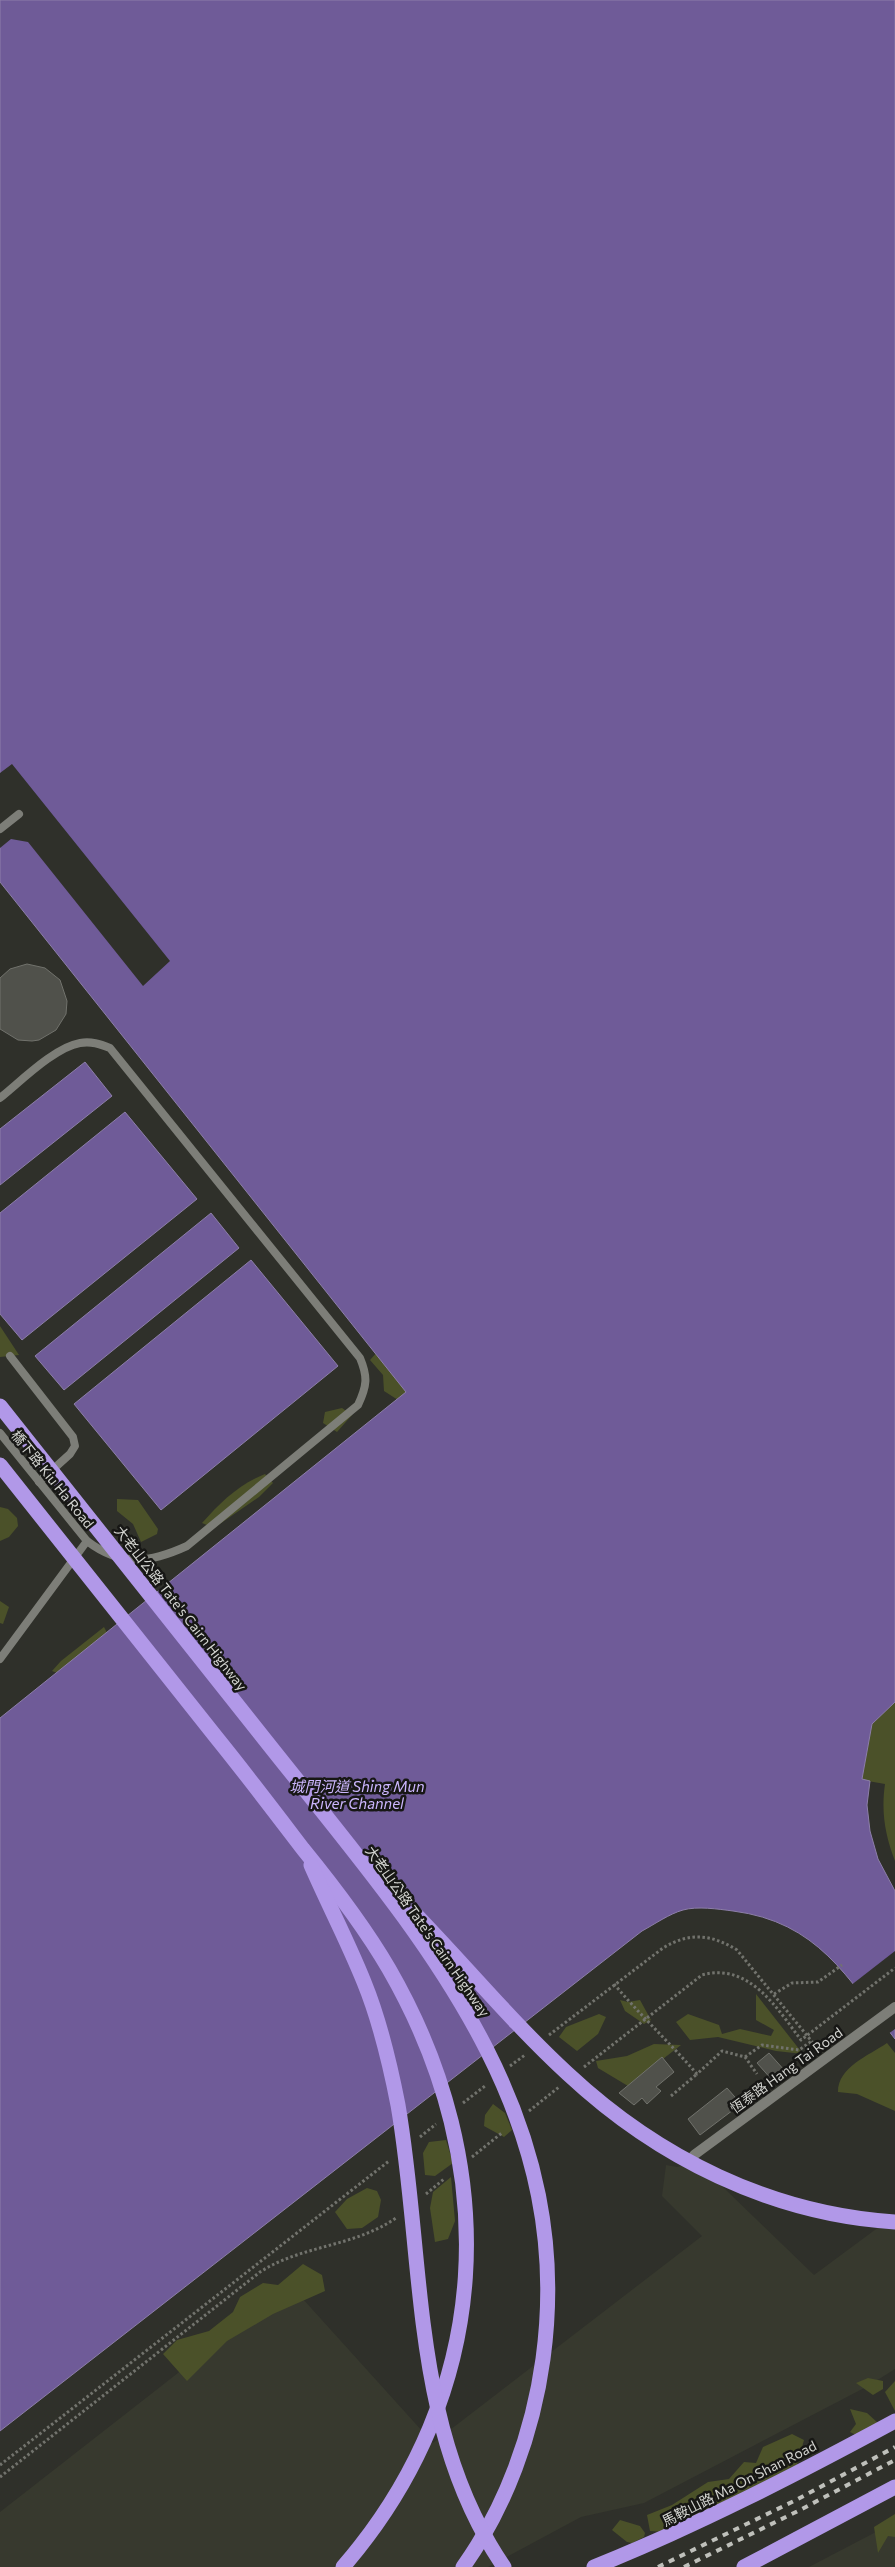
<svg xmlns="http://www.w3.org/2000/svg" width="895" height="2567" viewBox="0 0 895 2567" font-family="Commissioner,'Noto Sans TC',sans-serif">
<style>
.built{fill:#37392e}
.green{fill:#4b5129}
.water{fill:#6f5b98;stroke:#8d7fa9}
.pier{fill:#2f302a}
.building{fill:#50514b;stroke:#71726c}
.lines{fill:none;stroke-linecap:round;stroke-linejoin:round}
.path{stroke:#72736d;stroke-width:3;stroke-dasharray:2.5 2.5;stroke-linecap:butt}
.lane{stroke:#7d7e78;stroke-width:8}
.street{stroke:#7d7e78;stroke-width:10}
.highway{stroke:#b198e8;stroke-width:15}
.rail{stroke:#bfc0bb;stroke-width:4;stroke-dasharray:6 6;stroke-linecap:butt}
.labels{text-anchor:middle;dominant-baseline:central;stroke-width:5;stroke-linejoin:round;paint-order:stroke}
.street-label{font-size:14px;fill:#d3d4d0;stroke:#171715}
.water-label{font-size:15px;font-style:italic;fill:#ccb6fe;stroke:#171715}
</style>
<rect width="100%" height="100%" fill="#2f302a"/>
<g class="built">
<polygon points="697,2162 814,2275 895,2215 895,2369 868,2386 644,2503 581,2517 488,2567 0,2567 0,2512 192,2362 293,2288 433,2443 702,2236 662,2196 666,2165 677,2167"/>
<polygon points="895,2522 895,2567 809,2567"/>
</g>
<g class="green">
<polygon points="0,1326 19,1355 0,1357"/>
<polygon points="380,1349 419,1398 398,1400 384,1391 383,1375 370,1360"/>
<polygon points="342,1408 352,1415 337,1432 323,1423 325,1412"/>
<path d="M265,1474L273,1483L259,1497L214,1528L202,1523C221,1502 238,1485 265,1474Z"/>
<polygon points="117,1499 138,1500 158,1529 157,1534 141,1542 133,1524 117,1511"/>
<polygon points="0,1507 8,1509 17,1518 18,1526 9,1537 0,1541"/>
<polygon points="0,1601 9,1607 3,1624 0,1623"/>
<polygon points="104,1627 113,1644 57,1673 52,1671 61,1661"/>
<path d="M895,1702V1861C885,1835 881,1812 885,1784L862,1780L872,1724Z"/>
<polygon points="756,1994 803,2054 776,2051 718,2037 690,2040 676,2022 688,2014 719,2025 722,2034 740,2029 771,2036 774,2030 756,2020"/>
<polygon points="620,2000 628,2002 640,2000 651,2020 644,2024 625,2011"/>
<polygon points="599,2014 606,2017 598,2034 577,2051 559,2037 566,2027"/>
<path d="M887,2043L895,2053V2111L857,2094L838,2092C838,2067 868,2056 887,2043Z"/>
<polygon points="654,2044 681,2045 628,2086 598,2068 596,2061 627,2056"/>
<polygon points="493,2104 505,2113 512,2130 504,2137 484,2126 485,2115"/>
<polygon points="446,2140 453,2163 435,2176 425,2175 423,2153 429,2142"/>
<polygon points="451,2177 455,2221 448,2239 435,2242 430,2208 433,2192"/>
<polygon points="367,2188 377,2191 381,2200 378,2217 362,2228 347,2229 335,2212 347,2199"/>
<polygon points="303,2264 322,2275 325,2291 273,2314 227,2341 187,2381 163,2354 177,2340 209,2331 233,2312 240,2297 263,2283 278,2285"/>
<polygon points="868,2378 883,2381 883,2389 873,2395 856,2383"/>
<polygon points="895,2381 895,2411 885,2392"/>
<polygon points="850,2409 867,2413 878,2423 858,2436 850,2432 856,2424"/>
<polygon points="792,2434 804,2440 797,2465 665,2532 650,2531 647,2515 672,2505 708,2482 729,2479 744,2462 756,2463 763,2447"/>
<polygon points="895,2514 895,2537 888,2536 878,2553 874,2527"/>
<polygon points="620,2520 640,2526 645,2533 644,2537 632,2543 627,2542 612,2530"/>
</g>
<g class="water">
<path d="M0,0H895V1702L872,1724L862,1779L870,1781L867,1805L870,1831L878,1859L895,1891V2039C847,1977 818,1922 733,1911C718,1909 697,1906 683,1910C669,1914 655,1924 642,1931L0,2431V1718L406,1392L0,882Z"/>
<polygon points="85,1062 112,1096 0,1185 0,1129"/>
<polygon points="125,1112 197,1199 22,1340 0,1314 0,1213"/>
<polygon points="211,1213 239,1248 64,1390 35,1356"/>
<polygon points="251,1260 338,1366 161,1510 74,1404"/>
</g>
<g class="pier">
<polygon points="12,764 170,961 143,986 28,842 11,839 0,848 0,773"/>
<polygon points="895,1951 895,2029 888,2034 850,1986"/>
</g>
<g class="building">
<polygon points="27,964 45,968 60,980 67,1001 66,1014 56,1030 39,1040 32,1041 18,1040 0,1029 0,978 10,969"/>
<polygon points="769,2053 785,2071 773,2081 757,2063"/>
<polygon points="662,2057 674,2072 656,2087 661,2091 647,2104 642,2098 634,2105 619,2093"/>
<polygon points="727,2088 741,2104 700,2135 688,2119"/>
</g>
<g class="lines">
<g class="path">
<path d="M614,1984C641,2016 670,2043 697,2074L722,2051L745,2057L757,2074"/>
<polyline points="774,1994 792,1983 818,1982 842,1965"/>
<path d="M549,2035L663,1948C689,1932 711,1934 737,1950L818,2049"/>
<polyline points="745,2057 762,2045 799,2050 812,2041"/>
<polyline points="510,2066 525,2055"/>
<path d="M584,2067L702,1975C749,1962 777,2008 801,2040L895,1968"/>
<polyline points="671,2096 697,2074"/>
<polyline points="463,2103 485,2086"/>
<polyline points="529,2111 559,2087"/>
<polyline points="420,2137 436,2124"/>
<polyline points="472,2157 503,2132"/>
<polyline points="426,2194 444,2179"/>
<polyline points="0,2465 389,2161"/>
<path d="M0,2477L260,2272C302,2245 354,2247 396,2218"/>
</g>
<g class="lane">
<polyline points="0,829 19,814"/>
<path d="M0,1098C20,1082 55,1047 80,1043C91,1041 100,1044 110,1048L360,1358C368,1377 367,1386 358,1405L187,1546C150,1563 121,1567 87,1541L0,1433"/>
<polyline points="10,1356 73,1437 75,1446 70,1454 39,1482"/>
<polyline points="0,1659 87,1541"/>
</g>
<polyline class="street" points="694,2155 895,2007"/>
<g class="highway">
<path d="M0,1406C89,1518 178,1630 266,1741C414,1928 578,2103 543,2359C533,2432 506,2507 463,2567"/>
<path d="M0,1465C72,1556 144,1647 216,1737C246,1774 274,1811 303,1849C334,1887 364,1926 389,1969C503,2167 494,2392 343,2567"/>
<path d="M311,1865C328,1904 348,1942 364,1982C380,2021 390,2064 398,2105C425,2262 410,2430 504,2567"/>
<path d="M390,1888C451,1948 505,2016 568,2074C658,2158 771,2214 895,2222"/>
<path d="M594,2567C698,2525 797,2474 895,2421"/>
<polyline points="744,2567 895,2487"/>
</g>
<g class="rail">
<polyline points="658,2567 796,2500 895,2447"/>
<polyline points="684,2567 800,2510 895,2460"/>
</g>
</g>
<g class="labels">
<g class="street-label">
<text transform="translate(53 1479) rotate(51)">橋下路 Kiu Ha Road</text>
<text transform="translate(181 1608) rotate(52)">大老山公路 Tate's Cairn Highway</text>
<text transform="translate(428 1931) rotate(55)">大老山公路 Tate's Cairn Highway</text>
<text transform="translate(786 2070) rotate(-36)">恆泰路 Hang Tai Road</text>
<text transform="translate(739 2483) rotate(-27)">馬鞍山路 Ma On Shan Road</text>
</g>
<g class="water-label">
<text x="357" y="1786">城門河道 Shing Mun<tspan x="357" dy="17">River Channel</tspan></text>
</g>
</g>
</svg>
